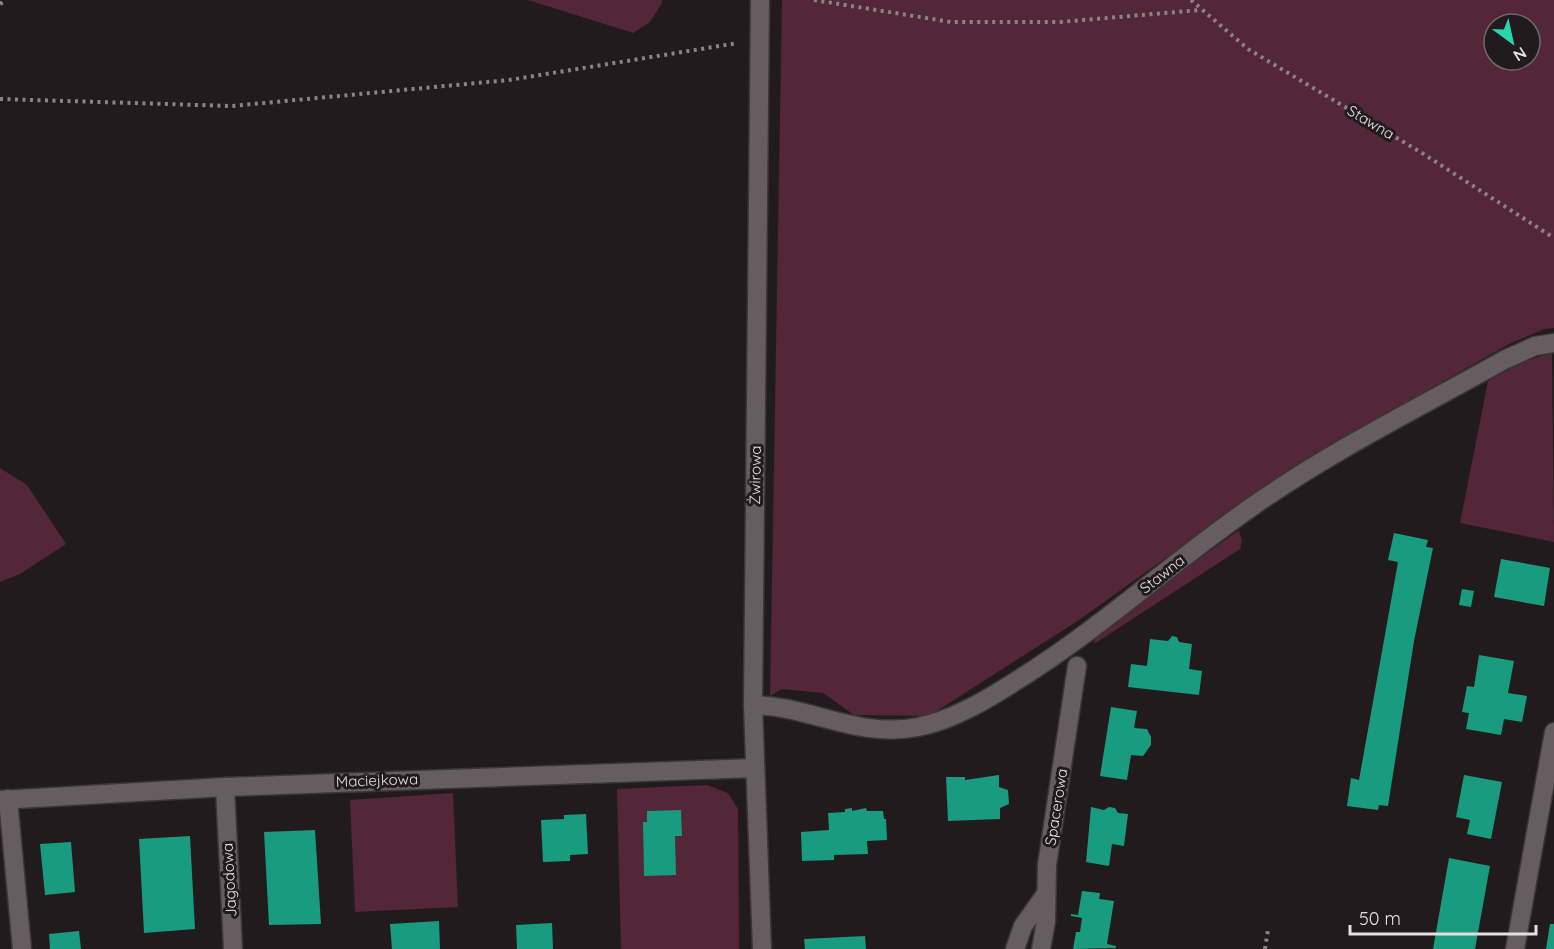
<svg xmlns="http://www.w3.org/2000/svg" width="1554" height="949" viewBox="0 0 1554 949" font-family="Quicksand,sans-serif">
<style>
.green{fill:#532638;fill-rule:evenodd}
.building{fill:#189b7e}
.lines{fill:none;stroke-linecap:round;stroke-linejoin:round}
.minor-casing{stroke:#3b3638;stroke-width:21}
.path{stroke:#8a8485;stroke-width:4;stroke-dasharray:3 4.5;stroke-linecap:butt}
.minor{stroke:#655d5f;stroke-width:18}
.labels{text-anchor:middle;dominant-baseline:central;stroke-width:6;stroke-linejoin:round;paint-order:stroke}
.street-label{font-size:15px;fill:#e4dfe0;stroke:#221b1d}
</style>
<rect width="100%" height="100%" fill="#221b1d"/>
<g class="green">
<polygon points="528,0 662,0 662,3 650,22 633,33"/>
<path d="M782,0H1554V328L1544,329L1507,345L1363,427L1262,489L1079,620L929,716L854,715L823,693L782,689L770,696ZM1494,24H1530V60H1494Z"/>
<polygon points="1552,352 1554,542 1460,523 1488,381 1518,364"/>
<polygon points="0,468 27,485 66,544 20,574 0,582"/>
<polygon points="1239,530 1242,541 1240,549 1094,644 1095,634"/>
<polygon points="707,785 728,793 738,809 739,949 621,949 617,789"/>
<polygon points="453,793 458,907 355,912 350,800"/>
</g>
<g class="building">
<polygon points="1394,533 1428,540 1426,547 1433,548 1414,641 1388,806 1379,805 1378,810 1347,806 1351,778 1359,780 1398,562 1388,560"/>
<polygon points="1501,559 1550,568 1544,606 1494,597"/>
<polygon points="1462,589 1474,591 1471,607 1459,605"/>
<polygon points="1172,636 1177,637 1179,642 1192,644 1189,669 1202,671 1199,695 1128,687 1131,664 1147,666 1150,639 1168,641"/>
<polygon points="1479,655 1514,661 1508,693 1527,696 1522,722 1504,719 1501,735 1466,729 1469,713 1462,712 1467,686 1474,687"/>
<polygon points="1111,707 1137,711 1134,728 1147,729 1151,737 1151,745 1143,756 1131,755 1127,780 1100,776"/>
<polygon points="999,775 999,787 1008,790 1009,804 1000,808 1000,819 948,821 946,777 965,777 965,780"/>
<polygon points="1464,775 1502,782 1491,839 1467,834 1470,820 1456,817"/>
<polygon points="1091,807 1104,810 1109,807 1115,808 1118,813 1128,814 1124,846 1112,844 1109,866 1086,862"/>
<polygon points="852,808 852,811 866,808 867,811 883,811 884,819 886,819 887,840 867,841 868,854 834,855 834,860 802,861 801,832 829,830 828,813 845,812 845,809"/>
<polygon points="681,810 682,836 675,836 676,875 644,876 643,822 647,822 647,811"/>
<polygon points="586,814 588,854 570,855 570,861 543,862 541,820 564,819 564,815"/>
<polygon points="315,830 321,924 269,925 264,832"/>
<polygon points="190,836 195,929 144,933 139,839"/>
<polygon points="71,842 75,892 45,895 40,844"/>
<polygon points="1449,858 1490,866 1475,949 1433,949"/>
<polygon points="1082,891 1100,893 1099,899 1114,901 1107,944 1116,946 1116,948 1073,949 1076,932 1080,932 1082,918 1071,916 1071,914 1078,915"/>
<polygon points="439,921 440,949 392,949 390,924"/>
<polygon points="552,923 553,949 517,949 516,925"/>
<polygon points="1550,924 1554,924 1554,949 1546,949"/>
<polygon points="79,931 81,949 50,949 49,934"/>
<polygon points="865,936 866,949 805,949 804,939"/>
</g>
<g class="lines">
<defs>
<g id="minor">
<polyline points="760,0 753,705 762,949"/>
<path d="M753,705C811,706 857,739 918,727C953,720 986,700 1016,681C1100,629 1172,562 1253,506C1333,450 1420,407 1504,360L1535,346L1554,343"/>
<polyline points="225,787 233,949"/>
<polyline points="8,799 22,949"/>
<polyline points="0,800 225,787 755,768"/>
<polyline points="1015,949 1023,926 1046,894"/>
<polyline points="1041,949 1046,921 1047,865 1077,666"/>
<polyline points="1515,949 1554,732"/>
</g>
</defs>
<use href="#minor" class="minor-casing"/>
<g class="path">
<polyline points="814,0 951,22 1060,22 1200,10"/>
<polyline points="1191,0 1248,49 1422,153 1554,238"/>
<polyline points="0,4 6,0"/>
<polyline points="0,99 232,106 509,80 738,43"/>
<polyline points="1265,949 1268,930"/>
</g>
<use href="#minor" class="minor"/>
</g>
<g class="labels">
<g class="street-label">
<text transform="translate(1371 122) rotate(31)">Stawna</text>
<text transform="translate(755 475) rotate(-89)">Żwirowa</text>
<text transform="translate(1162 574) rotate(-38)">Stawna</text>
<text transform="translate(377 780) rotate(-2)">Maciejkowa</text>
<text transform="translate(1056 807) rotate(-81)">Spacerowa</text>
<text transform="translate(229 880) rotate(-93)">Jagodowa</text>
</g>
</g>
<g transform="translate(1512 42) rotate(147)"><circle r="28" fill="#221b1d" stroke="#70696b" stroke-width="1.5"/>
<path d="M0-4.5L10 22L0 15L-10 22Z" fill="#28d5ad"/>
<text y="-9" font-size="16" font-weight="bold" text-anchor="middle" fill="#e4dfe0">N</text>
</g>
<path d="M1350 925v9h186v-9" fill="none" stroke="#e4dfe0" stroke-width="3"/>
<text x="1359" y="925" font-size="18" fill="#e4dfe0" stroke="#221b1d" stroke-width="4.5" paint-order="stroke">50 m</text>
</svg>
